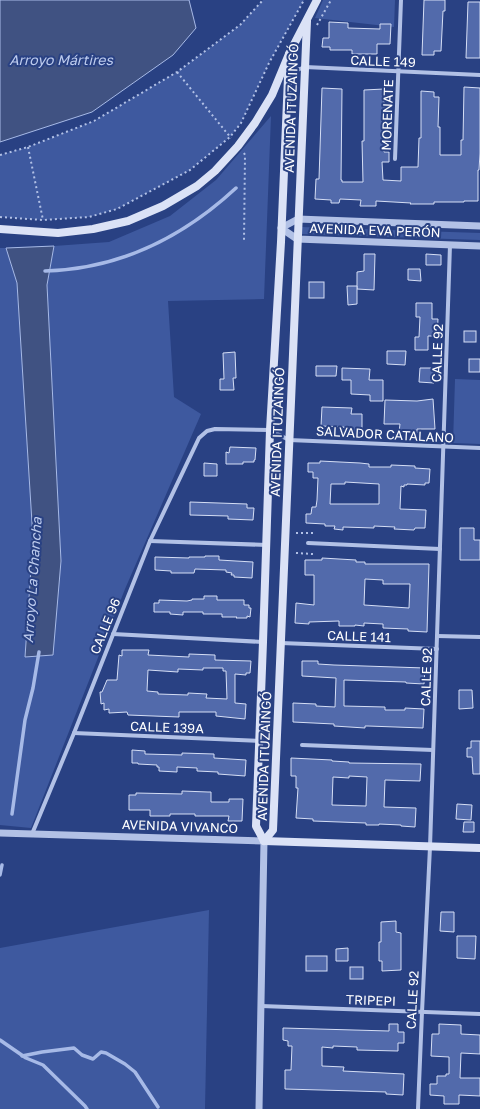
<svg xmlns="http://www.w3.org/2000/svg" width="480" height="1109" viewBox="0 0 480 1109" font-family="'Golos Text',sans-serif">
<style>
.green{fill:#3e599f}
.water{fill:#405282;stroke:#a7bae7}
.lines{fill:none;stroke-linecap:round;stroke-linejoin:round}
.stream{stroke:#a7bae7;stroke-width:3.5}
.building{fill:#526aab;stroke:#d5def5;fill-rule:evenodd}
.path{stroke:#b2c1e6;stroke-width:2;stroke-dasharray:2 3;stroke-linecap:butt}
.minor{stroke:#b2c1e6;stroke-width:4}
.tertiary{stroke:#b2c1e6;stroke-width:7}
.secondary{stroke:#dbe2f6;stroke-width:8}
.labels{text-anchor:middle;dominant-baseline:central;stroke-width:4;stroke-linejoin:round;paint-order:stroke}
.street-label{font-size:13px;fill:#fff;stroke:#294183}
.water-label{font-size:14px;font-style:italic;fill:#beccee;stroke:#294183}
</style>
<rect width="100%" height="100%" fill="#294183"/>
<g class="green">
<polygon points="263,0 304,0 269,63 241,123 230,137 190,170 117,209 89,217 43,220 0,217 0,155 28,147 94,121 177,72 240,25"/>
<polygon points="323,0 395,0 394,27 315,18"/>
<polygon points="271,116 264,299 168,301 174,397 201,414 125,589 31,828 0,825 0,248 6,248 17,283 33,539 25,656 52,655 61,561 47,285 54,246 109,242 170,216 216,180"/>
<polygon points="302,227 480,233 480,240 301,234"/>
<polygon points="455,379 480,380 480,444 453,443"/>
<polygon points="209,910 205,1109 0,1109 0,948"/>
</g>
<g class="water">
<polygon points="0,0 189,0 196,28 173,55 92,112 0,142"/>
<polygon points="54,246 47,285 61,561 53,655 25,657 33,539 17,283 6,248"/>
</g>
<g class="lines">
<g class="stream">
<path d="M45,271C119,269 182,238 236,188"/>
<polyline points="12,814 25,720 33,688 39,652"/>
<polyline points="0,875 2,865"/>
<polyline points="0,1040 26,1058 43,1065 85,1106 87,1109"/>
<polyline points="22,1056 42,1052 74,1048 82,1055 93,1059 101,1052 106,1053 125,1064 135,1072 158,1107"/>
</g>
</g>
<g class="building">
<polygon points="424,0 445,0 445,11 443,11 441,51 434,51 434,55 422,55"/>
<polygon points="468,2 480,2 480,58 466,58"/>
<polygon points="329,22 348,23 348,28 380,29 380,24 391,24 390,44 377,44 377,54 352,54 352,50 330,50 330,47 322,47 323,38 329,38"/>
<polygon points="464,87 480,88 480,153 479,170 478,170 478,201 464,201 464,202 434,202 434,204 410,204 411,203 376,201 376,206 360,206 361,200 340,199 339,203 331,203 331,200 315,199 316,179 319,179 322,88 342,89 341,180 342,180 342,182 363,182 362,141 364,141 364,90 384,89 384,152 389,152 389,162 382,162 383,180 401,181 401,167 418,167 419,138 421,138 421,91 434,92 434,97 439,97 438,127 440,127 440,155 461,155 461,140 463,140"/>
<polygon points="364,254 375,254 374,290 357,289 357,272 364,271"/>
<polygon points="426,254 441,255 441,265 426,265"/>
<polygon points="408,269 420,269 421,281 408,280"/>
<rect x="309" y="282" width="15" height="16"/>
<polygon points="347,286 357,286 357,304 348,305"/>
<polygon points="416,303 432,303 432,319 438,319 437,336 428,336 428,350 415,350 415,337 419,337 420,317 416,317"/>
<rect x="464" y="331" width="12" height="11"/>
<polygon points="387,351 406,351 405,365 387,364"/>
<polygon points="235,352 236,378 233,378 234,390 220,390 220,379 224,379 223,353"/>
<rect x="469" y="359" width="11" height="13"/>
<polygon points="316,366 337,366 336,376 316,376"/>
<polygon points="342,368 370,369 369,380 383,380 383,401 370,401 370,395 351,394 351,380 342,380"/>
<polygon points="420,368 435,368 434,383 419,382"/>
<polygon points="433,399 435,429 417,429 417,433 399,432 400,424 384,424 385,400 417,401"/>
<polygon points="322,407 352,408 351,414 362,414 362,433 350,432 350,429 344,428 344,427 321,426"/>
<polygon points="230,447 256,448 255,460 254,460 254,462 243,462 243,464 226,464 226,452 229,453"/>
<path d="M320,461L360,463L369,464V467H391V465L415,466V468L430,469L429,483H425V485L407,484V485H404V487L401,486L400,509L426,510L425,528H415L414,530L394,529L395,527L374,526V528L343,527V530L334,529L335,526H325V524L306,523V514H311L312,507H316L317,500L318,478H313V472H308V463H320ZM345,482L379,484V504H330L331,484H345Z"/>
<polygon points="204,463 217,464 217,476 204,476"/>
<polygon points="190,502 247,504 247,508 254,508 253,520 228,519 228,516 190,515"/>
<polygon points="460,528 474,528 474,540 480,540 480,560 460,560"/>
<polygon points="205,556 219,556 219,560 253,562 252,578 234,577 234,575 231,575 232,573 226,572 226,570 195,569 194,573 171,573 171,571 155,570 155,557 189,558 189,557 205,557"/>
<path d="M322,558L356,560V562H365V564H429L427,632L408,631V629L383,628V624L364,623V626L355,625V626H339V621L309,622V624L295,623L296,603L314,605V575H305V560H322ZM365,579L383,580V584H410L409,608L364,605Z"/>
<polygon points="204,596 217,596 217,600 244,600 244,605 249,605 249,608 251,608 250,617 247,616 247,618 236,618 237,617 222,617 222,614 203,614 203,612 183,612 183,615 170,614 170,612 154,612 154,603 159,603 159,600 187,601 192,600 192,599 204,599"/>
<path d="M122,650H149L148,655L189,657V654L215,655V660L251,661L250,673H246V675L235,674V703L246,704L245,719L216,716V712H179V717L128,715L127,712L109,713V709L104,710V703L101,704L100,692H102L107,680H117L119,655L122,656ZM203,668H223V671H226L227,699L206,698L207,694L188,693V695L158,694V692L147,691L148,670L178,672V669L203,670Z"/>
<polygon points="302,661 318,661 318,664 334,665 425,668 424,684 406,683 406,682 344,680 344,706 385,707 385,710 405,710 405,708 424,709 423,728 368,726 365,726 365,728 334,726 334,724 293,722 293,703 316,704 316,706 335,707 336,678 302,676"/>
<polygon points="459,690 472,690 473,708 459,709"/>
<polygon points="471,741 480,741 480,774 473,774 472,757 467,757 467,748 471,748"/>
<polygon points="132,750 145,751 145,754 182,755 182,753 214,754 214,758 246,760 245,776 218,774 218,772 197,771 197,768 177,767 177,772 159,771 159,767 157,767 157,765 138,764 138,763 132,763"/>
<path d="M291,758L332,760V761L349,762V763L421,764L420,781L385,780L384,807L416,808L415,827L401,826V825L379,824V825H366V823L313,821V819L296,818L298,788H296V776H291ZM349,776L367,777L366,806L332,805L333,777L349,778Z"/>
<polygon points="182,791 208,792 211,792 211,802 229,802 229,799 243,799 242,821 228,821 229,816 195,816 195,814 170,814 170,816 150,816 150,810 129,810 129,795 136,795 136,793 182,794"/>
<polygon points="457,804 472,805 471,820 456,819"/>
<polygon points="464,822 474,822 474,832 463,832"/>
<polygon points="441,912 454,912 454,932 440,931"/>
<polygon points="396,921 396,932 401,933 401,970 382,971 382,961 379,961 379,942 381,942 381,922"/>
<polygon points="457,936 476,936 475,959 457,958"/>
<polygon points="348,948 348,961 336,961 336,949"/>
<rect x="306" y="956" width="21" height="15"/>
<rect x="350" y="967" width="13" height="12"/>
<polygon points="389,1024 398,1024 398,1032 404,1032 404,1043 398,1043 398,1051 357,1050 357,1047 333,1046 333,1048 322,1047 322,1066 344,1067 343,1071 404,1074 403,1095 386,1094 386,1092 356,1091 285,1089 285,1070 291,1070 292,1046 288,1046 288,1041 283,1040 283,1028 389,1031"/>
<polygon points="439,1024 461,1025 461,1034 480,1035 480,1054 461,1053 460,1078 480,1078 480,1096 459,1095 459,1104 444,1104 444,1096 430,1095 430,1084 437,1084 437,1076 446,1076 446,1074 449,1074 449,1057 431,1056 432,1034 439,1034"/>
</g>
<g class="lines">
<g class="path">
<polyline points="317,25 331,0"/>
<polyline points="177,72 231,138"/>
<polyline points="28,147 43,220"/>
<polyline points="244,153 245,155 244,241"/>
<polyline points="0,155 28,147 94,121 177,72 240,25 263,0"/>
<polyline points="0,217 43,220 89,217 117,209 190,170 230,137 241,123 269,63 304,0"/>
<polyline points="296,533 314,533"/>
<polyline points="296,553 313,554"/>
</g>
<g class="minor">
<polyline points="290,76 297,70 305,67 480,75"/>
<polyline points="395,159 401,0"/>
<polyline points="150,541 267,545"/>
<polyline points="308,543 440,549"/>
<polyline points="113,634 263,642"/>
<polyline points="437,636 480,637"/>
<polyline points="281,643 437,649"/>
<polyline points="74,733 259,741"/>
<polyline points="302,745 433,750"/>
<polyline points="32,834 74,733 150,541 199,438 207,431 215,429 270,430 289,440 480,448"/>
<polyline points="261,1006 480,1014"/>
<polyline points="418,1109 422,1012 430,847 450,245"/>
</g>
<g class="tertiary">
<polyline points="480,226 298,219 281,228 297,239 480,246"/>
<polyline points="0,833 264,841 259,1109"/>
</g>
<g class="secondary">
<polyline points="0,229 58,233 93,229 128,221 163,206 197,186 215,171 238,146 255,123 272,95 289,54 317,0"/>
<polyline points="264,841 273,830 307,21"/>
<polyline points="264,841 256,826 263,642 270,430 281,242 289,54"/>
<polyline points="264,841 480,848"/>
</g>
</g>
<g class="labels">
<g class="street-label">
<text transform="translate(383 61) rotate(2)">CALLE 149</text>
<text transform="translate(291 108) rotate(-88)">AVENIDA ITUZAINGÓ</text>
<text transform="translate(387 115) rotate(-88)">MORENATE</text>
<text transform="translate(375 230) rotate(2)">AVENIDA EVA PERÓN</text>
<text transform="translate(437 353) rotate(-88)">CALLE 92</text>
<text transform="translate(277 432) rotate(-88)">AVENIDA ITUZAINGÓ</text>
<text transform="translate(385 434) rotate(3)">SALVADOR CATALANO</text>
<text transform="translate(105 626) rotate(-68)">CALLE 96</text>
<text transform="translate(359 636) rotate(2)">CALLE 141</text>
<text transform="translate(426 677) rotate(-88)">CALLE 92</text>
<text transform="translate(167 727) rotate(2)">CALLE 139A</text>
<text transform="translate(264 756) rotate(-88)">AVENIDA ITUZAINGÓ</text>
<text transform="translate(180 826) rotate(2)">AVENIDA VIVANCO</text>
<text transform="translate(371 1000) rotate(2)">TRIPEPI</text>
<text transform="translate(412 1000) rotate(-87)">CALLE 92</text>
</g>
<g class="water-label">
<text x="61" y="59">Arroyo Mártires</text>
<text transform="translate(32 580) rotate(-86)">Arroyo La Chancha</text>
</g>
</g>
</svg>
